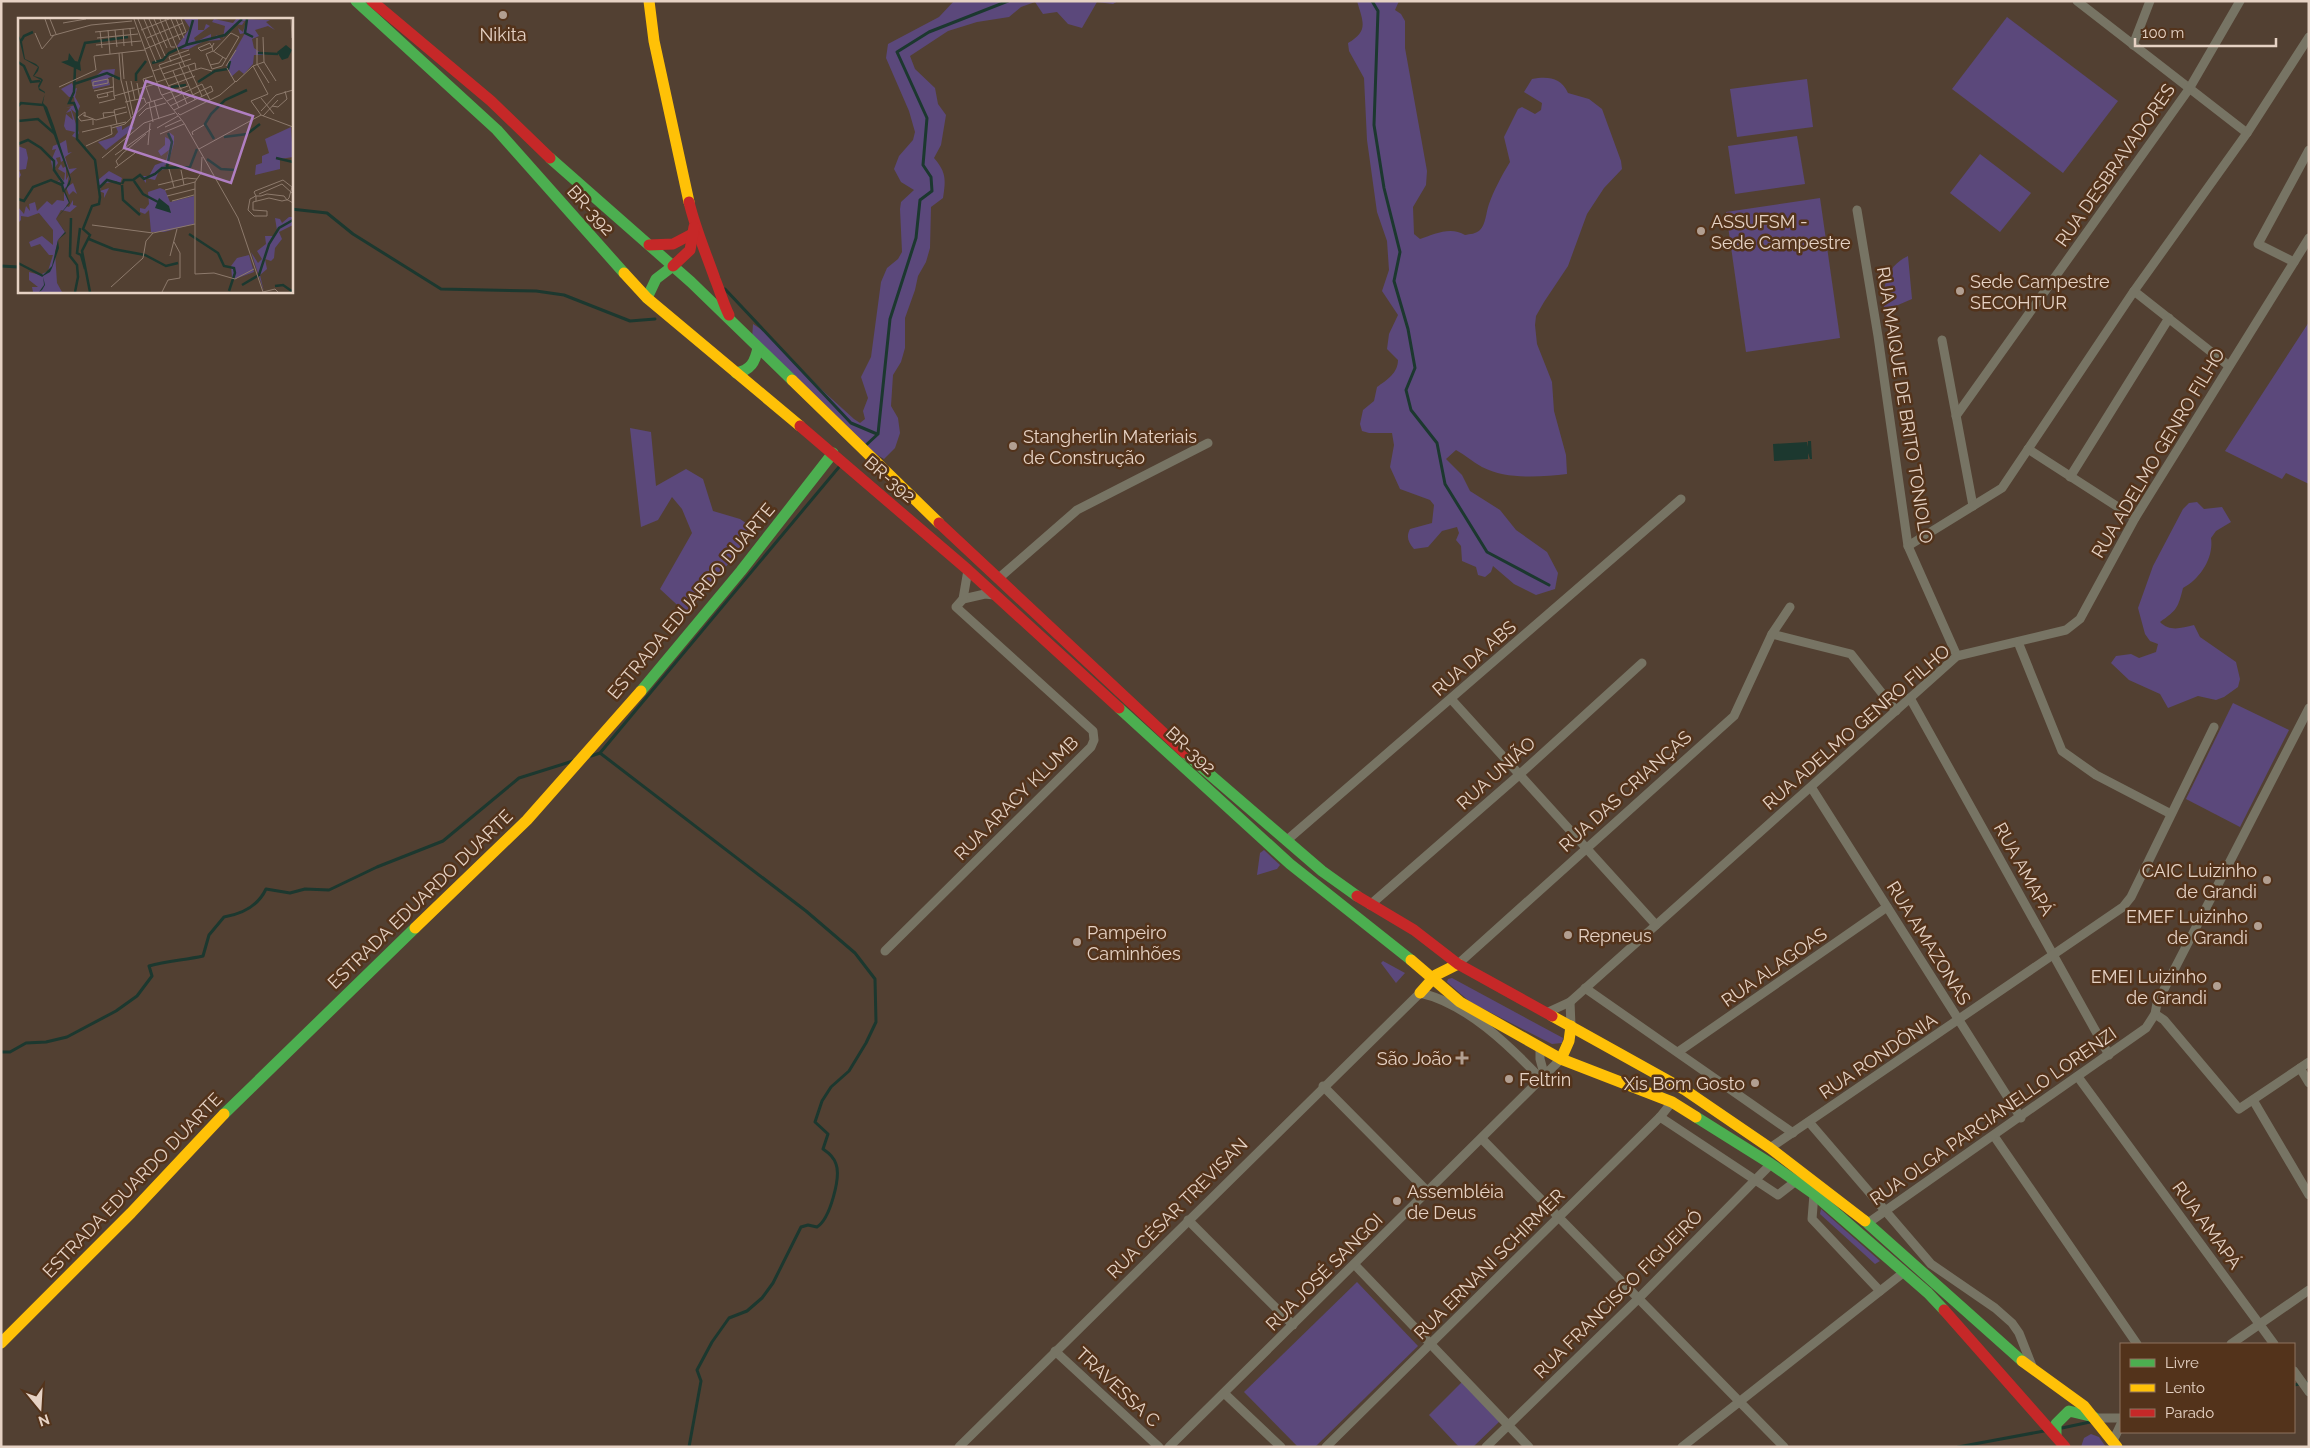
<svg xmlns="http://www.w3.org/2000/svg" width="2310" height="1448" viewBox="0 0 2310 1448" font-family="Raleway,sans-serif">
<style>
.green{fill:#5b487b}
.water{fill:#1c382f}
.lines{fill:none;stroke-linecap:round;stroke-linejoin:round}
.stream{stroke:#1c382f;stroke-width:3}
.street{stroke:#777464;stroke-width:9}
.fast{stroke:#4caf50;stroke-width:11}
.slow{stroke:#ffc107;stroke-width:11}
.jam{stroke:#c62828;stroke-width:11}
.poi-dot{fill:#b29f91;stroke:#53331b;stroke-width:2}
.labels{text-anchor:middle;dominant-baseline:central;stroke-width:5;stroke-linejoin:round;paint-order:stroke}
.poi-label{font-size:18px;fill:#e6d2c4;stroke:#53331b;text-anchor:start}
.street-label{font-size:18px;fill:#e6d2c4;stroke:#53331b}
.inset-river{fill:none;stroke:#1c382f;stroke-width:2.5}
.inset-road{fill:none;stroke:#8d7a6c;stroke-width:1}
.view{fill:#b07fc2;fill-opacity:0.15;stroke:#b07fc2;stroke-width:2.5}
.inset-edge{fill:none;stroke:#e6d2c4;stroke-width:2.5}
</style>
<rect width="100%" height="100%" fill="#524032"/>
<g class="green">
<path d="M954,1H1118L1113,4L1097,2L1082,28L1068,24L1057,12L1043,14L1035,2L1021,7L1009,17L977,22L948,31L910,56L915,69L935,88L938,104L946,115L941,145L934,158C946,172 946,179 943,198L931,207L930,248L926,262L918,276L915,290L905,318V348L901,362L893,375L891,406L898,418L900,433L895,448L884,459L874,453L752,339L753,324L765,332L822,390L854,419L860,423L865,419L863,411L868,398L861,377L871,357L881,282L887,268L898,259L902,252L900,209L901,202L914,190L901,182L894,169L899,156L913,140L915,132L909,111L886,58L888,44L939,17Z"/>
<path d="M1357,1H1399L1395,10L1401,14L1405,21V48L1427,171L1426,185L1413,207L1414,234L1420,239C1434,234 1451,226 1465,235C1470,234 1476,234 1480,230C1486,224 1486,212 1489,204C1494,190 1502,175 1510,162L1504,137L1518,109L1522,107L1535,114L1541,110L1542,103L1524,92L1532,79C1547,76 1561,77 1568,93L1589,99L1602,109L1621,161L1622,169L1604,188L1587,214L1568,266L1544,302L1536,316L1535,325L1537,344L1552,382L1554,411L1566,455L1567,474C1541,477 1507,480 1482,467C1473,462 1465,455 1456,450L1446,459L1462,475L1470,491L1500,510L1516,530L1547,552L1558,573L1555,589L1536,595L1514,584L1493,566L1491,572L1485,577L1478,575L1476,567L1462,561L1461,546L1456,540L1459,533L1457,527L1442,531L1428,547L1414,549C1408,542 1406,537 1410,529L1432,523L1434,505L1430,500L1400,489L1390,467L1394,445L1392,433H1369L1362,431L1360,424L1363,410L1374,401L1377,387C1387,380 1398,373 1398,360L1387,349L1389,334L1398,315L1382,291L1389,270L1387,241L1377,212L1367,140L1364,78L1349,51L1348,43C1369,31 1363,22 1357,1Z"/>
<polygon points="2007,17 2118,101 2063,173 1952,89"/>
<polygon points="1807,79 1813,127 1737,137 1730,89"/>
<polygon points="1797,136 1805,184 1735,194 1728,146"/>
<polygon points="1980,154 2031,193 2000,232 1950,193"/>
<polygon points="1820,198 1840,338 1746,352 1726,212"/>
<path d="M1908,256L1912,299L1884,311C1883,287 1884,268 1908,256Z"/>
<polygon points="2309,322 2309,484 2286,473 2282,479 2225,451"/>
<polygon points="630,428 651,432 656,486 686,469 703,479 713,511 740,519 756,530 687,614 660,589 692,533 682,509 672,497 658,520 641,527"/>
<path d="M2197,502L2204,509L2222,507L2231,522L2216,531L2211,538C2214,558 2200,579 2183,588C2178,608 2177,610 2160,622C2170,632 2181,628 2194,625L2200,637L2236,662L2240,679L2238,687L2224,697L2216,700L2198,696L2168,708L2160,694L2129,680L2111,663L2116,656L2131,654L2139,658L2156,652L2158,644L2150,641L2145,634L2138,608L2153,566L2183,509L2189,503Z"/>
<polygon points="2233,703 2289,730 2240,827 2186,799"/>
<polygon points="1264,850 1280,865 1277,869 1257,875 1260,853"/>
<polygon points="1383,961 1405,973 1396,983 1381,963"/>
<polygon points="1452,978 1563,1038 1562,1043 1552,1044 1470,1002 1447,982 1448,979"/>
<polygon points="1821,1209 1880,1261 1875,1264 1820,1214"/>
<polygon points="1357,1282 1418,1346 1315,1447 1298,1447 1244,1392"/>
<polygon points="1462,1382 1501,1420 1473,1447 1459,1447 1429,1415"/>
<polygon points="2091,1434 2099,1437 2106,1447 2081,1447 2084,1438"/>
</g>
<polygon class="water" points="1808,441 1811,441 1812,459 1810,459 1808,453 1808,459 1774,461 1773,444 1807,442 1808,447"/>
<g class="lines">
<g class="stream">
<polyline points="1372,1 1378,11 1374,125 1384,188 1400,252 1394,281 1408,329 1415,368 1406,390 1411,410 1437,443 1445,484 1487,552 1549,585"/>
<polyline points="291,209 327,213 353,234 441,289 536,291 564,295 630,321 655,319"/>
<polyline points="1,266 19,267"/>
<polyline points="721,290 725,289 851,423 877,434"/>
<polyline points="865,446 878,434 890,319 916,238 920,200 932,191 931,177 923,165 927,118 897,52 929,32 1008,1"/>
<path d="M600,753L806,911L855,953L875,979L876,1022L866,1043L849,1071L831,1087L822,1101L815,1122L828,1134L823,1149C829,1153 834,1157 836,1164C841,1177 830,1219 817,1227L808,1225L801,1227L773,1283L762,1298L747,1311L729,1318L712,1342L697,1370L701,1381L689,1447"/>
<polyline points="591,756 600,753 839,467"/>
<path d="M1,1052H10L26,1043L46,1042L67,1037L116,1011L137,996L152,976L149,966C167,961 185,960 203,956L209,935L224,917C242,914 258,906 266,889L290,893L305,889L329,890L377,867L443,841L519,778L573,761"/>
<polyline points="2294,1385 2309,1382"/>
<polyline points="2062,1428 2090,1422"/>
<polyline points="1958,1447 2044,1431"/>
</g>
<g class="street">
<polyline points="2077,1 2247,133"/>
<polyline points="2133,45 2150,1"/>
<polyline points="1857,210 1878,336 1908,546 1957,656"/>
<polyline points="2294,262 2258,244 2309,150"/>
<polyline points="2134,291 2229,366"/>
<polyline points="1942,340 1973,506"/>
<polyline points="1956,416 2189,89 2240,1"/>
<polyline points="2028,449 2135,518"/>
<polyline points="2070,477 2169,318"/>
<polyline points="1908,546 2002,488 2134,291 2247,133 2309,37"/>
<polyline points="999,578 1077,510 1208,443"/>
<polyline points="963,599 985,594 994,595"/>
<polyline points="1772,634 1851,654 1896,711"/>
<polyline points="2018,642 2062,751 2096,775 2171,814"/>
<polyline points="1910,698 2109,1055"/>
<polyline points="1451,699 1656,925"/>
<polyline points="1811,787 2021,1118"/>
<polyline points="1286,841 1681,499"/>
<polyline points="1370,905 1519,775 1642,663"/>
<polyline points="885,951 1091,747 1094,740 1093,731 956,607 963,599 968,570"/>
<polyline points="1458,964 1734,716 1772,634 1790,607"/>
<polyline points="1585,988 1793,1133"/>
<polyline points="1570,1002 1571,1026"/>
<polyline points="1546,1013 1570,1002 1957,656 2066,630 2080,619 2135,518 2309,238"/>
<polyline points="2155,1014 2164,1020 2239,1109 2309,1062"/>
<polyline points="1540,1047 1540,1059 1545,1077"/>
<polyline points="1678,1052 1887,907"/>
<polyline points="2300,1068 2309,1083"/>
<polyline points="2078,1077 2274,1344"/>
<polyline points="1323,1086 1428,1192"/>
<polyline points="2253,1100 2309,1195"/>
<polyline points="1660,1117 1778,1195 1796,1181"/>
<polyline points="1809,1122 1931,1264 1995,1308 2012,1323 2019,1333 2032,1366"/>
<polyline points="1994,1136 2137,1344"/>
<polyline points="1482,1139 1784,1447"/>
<polyline points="1770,1148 2123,907 2131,897 2214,727"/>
<polyline points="1814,1194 1812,1219 1880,1291"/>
<polyline points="1188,1220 1293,1325"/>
<polyline points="1868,1223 2146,1028 2155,1014 2157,1003 2309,708"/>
<polyline points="1355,1265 1529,1447"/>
<polyline points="2231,1344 2309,1290"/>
<polyline points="1055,1351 1159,1447"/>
<polyline points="2294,1371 2309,1392"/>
<polyline points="1224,1393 1281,1447"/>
<polyline points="2096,1418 2121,1418"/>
<polyline points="2113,1441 2121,1424"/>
<path d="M959,1447L1420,993C1466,1003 1510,1046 1542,1080"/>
<polyline points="1169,1447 1561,1059"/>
<polyline points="1326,1447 1660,1117 1672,1102"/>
<polyline points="1486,1447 1639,1298 1771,1164"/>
<polyline points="1682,1447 1903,1273"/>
</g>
<g class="fast">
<polyline points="356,1 497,130 624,273"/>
<polyline points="550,158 691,282 792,380"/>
<polyline points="647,298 656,279 673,266"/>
<path d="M736,373C751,370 755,362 758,348"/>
<polyline points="641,691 741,571 833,453"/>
<polyline points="1119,708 1290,864 1411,960"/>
<polyline points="1185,753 1322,871 1357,896"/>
<polyline points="224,1114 415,928"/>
<polyline points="1696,1117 1771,1164 1814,1194 1928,1293 1944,1310"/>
<polyline points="1865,1221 2022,1361"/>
<polyline points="2056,1436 2056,1424 2069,1411 2094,1417"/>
</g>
<g class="slow">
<polyline points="649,1 654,41 689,202"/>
<polyline points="624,273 647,298 800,426"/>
<polyline points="792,380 939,523"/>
<polyline points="415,928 527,820 641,691"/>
<polyline points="1411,960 1460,1002 1561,1059 1672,1102 1696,1117"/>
<polyline points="1420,993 1436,975 1458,964"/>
<polyline points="1552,1016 1685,1090 1770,1148 1865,1221"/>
<polyline points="1561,1059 1569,1041 1571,1026"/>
<polyline points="1,1343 131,1213 224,1114"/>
<polyline points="2022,1361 2084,1406 2117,1447"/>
</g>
<g class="jam">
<polyline points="372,1 491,101 550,158"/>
<path d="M689,202C695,228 706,253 715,279C720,291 723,303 729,315"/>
<polyline points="649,245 673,244 694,233"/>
<polyline points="673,266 690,250 694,227"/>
<polyline points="800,426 968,570 1119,708"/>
<polyline points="939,523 1185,753"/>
<polyline points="1357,896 1414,930 1458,964 1552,1016"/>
<polyline points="1944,1310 2065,1447"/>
</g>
</g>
<g class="poi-dot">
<circle cx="503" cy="15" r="5"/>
<circle cx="1701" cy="231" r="5"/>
<circle cx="1960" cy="291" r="5"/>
<circle cx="1013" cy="446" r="5"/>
<circle cx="2267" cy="880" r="5"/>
<circle cx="2258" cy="926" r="5"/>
<circle cx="1568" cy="935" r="5"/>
<circle cx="1077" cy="942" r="5"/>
<circle cx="2217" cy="986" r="5"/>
<path d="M1459.5 1050.5h5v5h5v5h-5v5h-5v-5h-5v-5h5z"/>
<circle cx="1509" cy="1079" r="5"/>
<circle cx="1755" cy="1083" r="5"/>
<circle cx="1397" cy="1201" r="5"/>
</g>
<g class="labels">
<g class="poi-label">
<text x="503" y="34" text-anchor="middle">Nikita</text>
<text x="1711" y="221">ASSUFSM -<tspan x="1711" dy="21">Sede Campestre</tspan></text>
<text x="1970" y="281">Sede Campestre<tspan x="1970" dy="21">SECOHTUR</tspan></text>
<text x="1023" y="436">Stangherlin Materiais<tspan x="1023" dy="21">de Construção</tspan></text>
<text x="2257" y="870" text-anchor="end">CAIC Luizinho<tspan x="2257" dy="21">de Grandi</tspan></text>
<text x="2248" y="916" text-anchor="end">EMEF Luizinho<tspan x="2248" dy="21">de Grandi</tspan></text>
<text x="1087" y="932">Pampeiro<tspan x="1087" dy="21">Caminhões</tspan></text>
<text x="1578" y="935">Repneus</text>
<text x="2207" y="976" text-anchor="end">EMEI Luizinho<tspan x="2207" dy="21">de Grandi</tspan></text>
<text x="1452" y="1058" text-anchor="end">São João</text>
<text x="1519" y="1079">Feltrin</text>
<text x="1745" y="1083" text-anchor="end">Xis Bom Gosto</text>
<text x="1407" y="1191">Assembléia<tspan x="1407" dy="21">de Deus</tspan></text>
</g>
<g class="street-label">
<text transform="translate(2115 165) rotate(-55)">RUA DESBRAVADORES</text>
<text transform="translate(591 210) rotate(48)">BR-392</text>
<text transform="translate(1905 405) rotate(81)">RUA MAIQUE DE BRITO TONIOLO</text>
<text transform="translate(2158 453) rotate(-59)">RUA ADELMO GENRO FILHO</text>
<text transform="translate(890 479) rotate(41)">BR-392</text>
<text transform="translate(691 601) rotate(-50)">ESTRADA EDUARDO DUARTE</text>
<text transform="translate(1474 658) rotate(-41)">RUA DA ABS</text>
<text transform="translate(1856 727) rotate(-41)">RUA ADELMO GENRO FILHO</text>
<text transform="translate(1191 750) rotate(43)">BR-392</text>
<text transform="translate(1496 773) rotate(-42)">RUA UNIÃO</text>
<text transform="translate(1625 791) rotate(-42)">RUA DAS CRIANÇAS</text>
<text transform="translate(1016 798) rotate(-45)">RUA ARACY KLUMB</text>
<text transform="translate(2024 869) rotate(61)">RUA AMAPÁ</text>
<text transform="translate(420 899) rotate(-44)">ESTRADA EDUARDO DUARTE</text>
<text transform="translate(1929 943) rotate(58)">RUA AMAZONAS</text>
<text transform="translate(1774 967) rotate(-35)">RUA ALAGOAS</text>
<text transform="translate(1878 1056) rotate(-34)">RUA RONDÔNIA</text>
<text transform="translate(1993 1116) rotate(-35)">RUA OLGA PARCIANELLO LORENZI</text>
<text transform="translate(132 1185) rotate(-46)">ESTRADA EDUARDO DUARTE</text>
<text transform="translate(1177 1208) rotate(-45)">RUA CÉSAR TREVISAN</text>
<text transform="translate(2207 1225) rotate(54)">RUA AMAPÁ</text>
<text transform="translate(1489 1264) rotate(-45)">RUA ERNANI SCHIRMER</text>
<text transform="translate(1324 1272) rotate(-45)">RUA JOSÉ SANGOI</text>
<text transform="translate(1618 1294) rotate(-45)">RUA FRANCISCO FIGUEIRÓ</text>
<text transform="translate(1118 1387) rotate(43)">TRAVESSA C</text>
</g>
</g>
<g transform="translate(18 18)">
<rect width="275" height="275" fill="#524032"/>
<path d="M166,1H180V12H186L188,6L192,8L176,20L178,24L193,16V21L199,17L203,22L186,23L171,31H161L159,28L172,10ZM196,1L215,5L218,1L252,2L248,4L257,12L250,8L237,12L241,18L234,21L236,30L246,37H236L235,46L226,56L221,52L213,59L209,47L227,15L222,16L220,10L225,14L228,3L223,4H226L224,7L217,6L205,20L207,8L194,4ZM97,51L96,58L90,60L92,67L75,71L73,62L85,52ZM54,65L56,71L59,70L57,79L62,88L59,96L53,91L61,115L58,120L54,118L57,114L48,112L46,108L48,96L55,102L53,93L48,95L53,89L48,90L57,87L56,79H51L43,71ZM112,107L116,110L88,132L80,124L96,119L100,114L98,109L104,108V112ZM273,109L275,139L262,141V151L237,157L238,147L244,145V138L251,135L247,121ZM151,114L156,118V125L150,146L146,147L150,150L141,153L137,162L128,160V165L122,158H131L137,147L148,143L151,132L143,138L140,133L147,127V119L153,122ZM48,122L50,135L54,134L47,139L51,151L59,150L52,156L41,126ZM40,126L46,142L43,144L42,139L38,140L40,145L36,151L46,163L47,155L40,151L43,146L45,150L48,148V162L51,157L49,169L55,165L59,176L55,173L51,177L48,169L46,171L43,168V163L39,164L42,162L35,152L33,143L38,131L34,132L35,128ZM0,128L8,131L10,140L8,151L1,152L3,157L0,162ZM91,153L104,160L102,166L98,163L84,166L82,173L91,170L86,180V175L81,173L80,162ZM142,170L147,172L152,184L176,178V206L146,214H133L131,192L127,196L122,194V190L127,191L131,186L130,174ZM46,174L51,184L48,188L51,189L55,182V187L59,188L52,194L43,192L38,201L47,214L40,222L37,234L39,265L44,274H15L14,269H20L11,262V254L22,257L30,253L35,237H31L22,226L13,229L11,224L24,218L35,227V212L21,195L10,199L3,198V202L0,205V189L6,196L8,188L12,193L11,186L17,184L19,193L29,183L34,187L39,182L46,183ZM271,199H275V207L261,214L264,221L257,230L256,240L253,243L247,241L249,251L242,257L246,274L233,234L240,245L244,241L239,233L248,226L247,218H256L259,212L257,200L262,201L264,205ZM231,237L236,254L217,261L214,259L213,248L219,240Z" fill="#5b487b"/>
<path d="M0,16L4,24L7,41L18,46L21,49L20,53L16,58L23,60L25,62L21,70L27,74L25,85L29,89L36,108L53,161L52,166L47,173L52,185L38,201L48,215L40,222L41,230L34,250L32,254L25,258L27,267L24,272L21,274L26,267L25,257L34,248L40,222L47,214L38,201L51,185L46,174L52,161L24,85L27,75L21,72L20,68L23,62L15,58L20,49L6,41ZM268,27L274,32L270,40L264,42L259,34ZM51,35L57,43L62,44L63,53L43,44L50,42ZM141,180L151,188L153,195L137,190Z" fill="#1c382f"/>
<path class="inset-river" d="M229,1L227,15L235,19M3,23L6,18L15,14M168,27L175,2M240,35L260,36M0,44L6,48L13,64L22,63M61,44L67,25L110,19M134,45L145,42L151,35L168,27L207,17L224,1M57,50L56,74L51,85H56L59,93V121L77,142L82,179L81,186L74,188L65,211L72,217L64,233L72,274M118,63V56L128,43M180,64L197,53L210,51L212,43M56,66L89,55L102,61M153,69L168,67M0,88L3,85L25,87M0,103L20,101L37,116M206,119L229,116L242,106M196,121L187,106L193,96L207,82L229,72M0,126L10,122L23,130L36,143V152L45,165L43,167M258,140L275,144M189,141L203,151L217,152M149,149L154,124L150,115M116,163L125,176L140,184M104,166L106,162H115L122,157L126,161L137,156L144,150L172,149L179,131M104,167L105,182L122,197M80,171L89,162L103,166M0,181L6,183L15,169L33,162L44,167L46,174M53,200L52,238L59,247L60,259L57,274M62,210L59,235L63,237L67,251M171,216L200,235L206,248L216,250L217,255L211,273M71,221L95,231L127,237L148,248L160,245M0,245L25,258M224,267L241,257L251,226L261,210L275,202M257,268L265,267L275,274"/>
<path class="inset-road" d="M27,1L33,18L73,7L114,3M32,1L38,16M116,1L143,76L166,105L220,200L245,274M120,1L138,44M126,1L143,41M131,1L147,38M136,1L149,30M142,1L153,29H157M147,1L167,49M153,1L162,22M158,1L166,20M273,1L274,20M45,5L68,1M105,11L106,28M112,11L114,28M90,12L92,36M97,12L99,29M123,12L151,1M82,13L84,30M77,14L117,10M17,15L24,31L36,17M245,19L246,44L258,63M79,20L120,16M129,20L165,5M239,20V46L251,65M196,25L194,29L183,33L180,30L192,25V26L193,27L194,29L195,33L208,41M78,27L123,23M127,31L168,14L163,1M195,33L188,36L194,51L204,48L221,19L213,15L196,33M101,35L103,62L113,100M104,35L106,61M172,36L141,47L145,56L177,45L178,51M153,44L151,39L171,32M161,45L177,82M192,47L201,45L205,39M170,48L184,78M208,48L218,32M235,48L250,76L233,83L243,97M209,50L217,64M135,53L173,41M155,53L169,86M145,56L161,90M95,59L96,78M90,61V65L75,68V64ZM108,63L115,97M113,63L117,82M139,64L183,50L194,53M218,64L235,48L246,44M119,65L122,81M150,68L177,58M41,69L78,52L76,38L127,32M76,73L95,69M79,77L96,73M79,77L80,80L90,78L89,75M144,77L170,68M96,78L137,66M243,80L256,96M136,82L141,101M133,83L125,61L135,58M149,83L184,66L192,82M107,84L126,80L128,85M131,84L135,104M81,85L97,81L96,78M152,88L193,68L195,73L156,92M254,88L260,89L269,81L267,73M243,93L258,77L275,72M160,95L162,97L202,77L218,63M65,97L78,102L109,94M121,98L128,91L148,85M245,98L260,82M67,99V94L60,99L63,103L75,101V107M86,100L85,95L97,94M99,106L96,92L108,89M147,109L163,102M94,110L107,106L129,85L145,80M139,110L160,98M64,114L108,104M142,116L166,106M175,117L174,114L186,107M130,127L132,105M68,128L94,116L93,108M181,131L243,97L275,109M97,137L133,111M184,139L183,155L177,164V256L196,255L217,261L236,251M84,140L126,105L157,95M100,147L98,143L105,135L128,116M97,150L117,135M151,151L156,169M163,152L166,167M140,167L169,160L179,161M147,172L177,164M241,176L264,166L274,175M149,178L177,171M154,183L176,177M238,183V178L236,174L237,173L265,162L274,169L271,180L269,182H268L264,183L251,180L235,184V192L249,193V198H236L230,192L232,181L236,179L237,178H243L249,176L266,178L269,182H270L275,185M74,207L135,215L177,206M152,238L159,211M93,269L125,240L128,223L135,215M144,274L150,262L162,260V235L156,224M245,274L257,271L260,274"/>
<path class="view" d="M128,63L235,98L213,165L106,130Z"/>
<rect width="275" height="275" class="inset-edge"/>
</g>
<rect width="2310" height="1448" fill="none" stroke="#e6d2c4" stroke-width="5"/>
<rect x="2120" y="1343" width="175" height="90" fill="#53331b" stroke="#8e735f"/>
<rect x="2130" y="1359" width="25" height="8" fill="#4caf50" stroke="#8e735f"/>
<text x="2165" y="1368" font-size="15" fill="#e6d2c4">Livre</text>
<rect x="2130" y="1384" width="25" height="8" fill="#ffc107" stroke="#8e735f"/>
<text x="2165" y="1393" font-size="15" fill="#e6d2c4">Lento</text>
<rect x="2130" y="1409" width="25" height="8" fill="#c62828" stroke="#8e735f"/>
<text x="2165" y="1418" font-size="15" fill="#e6d2c4">Parado</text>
<g transform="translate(40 1408) rotate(162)" stroke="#53331b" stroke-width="4" paint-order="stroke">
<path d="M0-4L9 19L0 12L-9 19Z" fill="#e6d2c4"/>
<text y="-8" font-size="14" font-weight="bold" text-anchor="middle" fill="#e6d2c4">N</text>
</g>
<path d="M2135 38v8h141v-8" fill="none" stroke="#e6d2c4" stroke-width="2.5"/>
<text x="2142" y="38" font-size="15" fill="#e6d2c4" stroke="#53331b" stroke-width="4" paint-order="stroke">100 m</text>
</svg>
